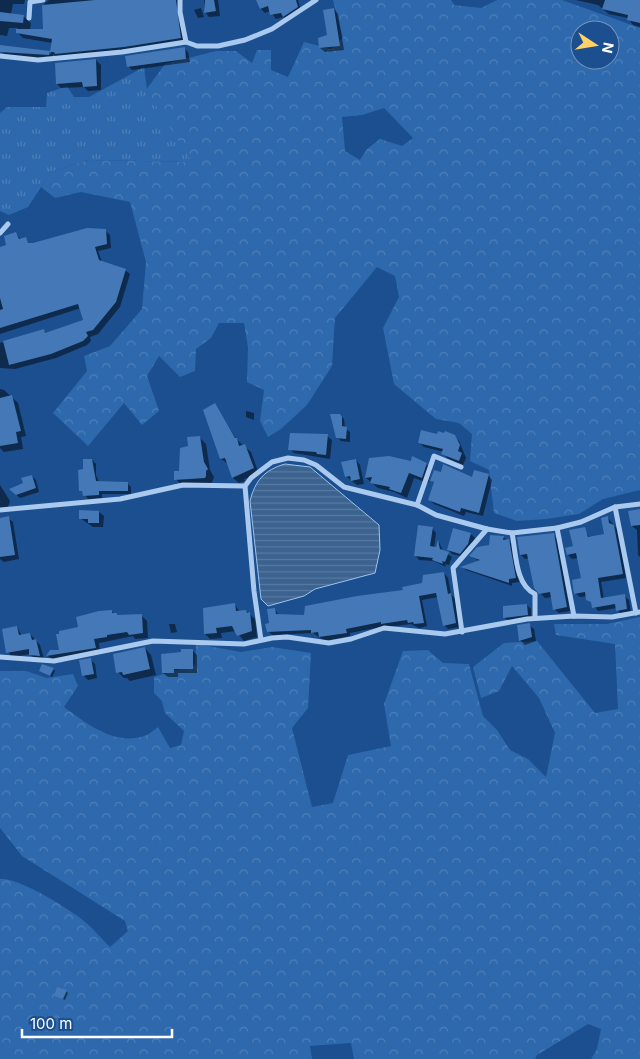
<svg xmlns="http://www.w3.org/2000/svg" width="640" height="1059" viewBox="0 0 640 1059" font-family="Inter,sans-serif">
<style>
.grass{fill:url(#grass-tufts)}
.forest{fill:url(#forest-crowns);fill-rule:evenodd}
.water{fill:url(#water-rules);stroke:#9cc4f0}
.shadow{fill:#0007}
.building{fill:#4478b7}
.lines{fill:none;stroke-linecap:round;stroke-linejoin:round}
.minor{stroke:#a9c9ee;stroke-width:5}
</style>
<defs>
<pattern id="grass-tufts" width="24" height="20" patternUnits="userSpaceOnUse" patternTransform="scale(1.25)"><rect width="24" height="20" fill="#2e69ad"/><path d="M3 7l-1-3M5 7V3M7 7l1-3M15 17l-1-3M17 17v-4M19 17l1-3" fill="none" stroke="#4d80b9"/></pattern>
<pattern id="forest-crowns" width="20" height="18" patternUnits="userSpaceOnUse" patternTransform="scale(1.25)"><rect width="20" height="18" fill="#2e69ad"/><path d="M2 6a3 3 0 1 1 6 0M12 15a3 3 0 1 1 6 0" fill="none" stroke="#4d80b9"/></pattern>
<pattern id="water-rules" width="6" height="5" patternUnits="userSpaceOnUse" patternTransform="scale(1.25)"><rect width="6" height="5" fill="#3c6290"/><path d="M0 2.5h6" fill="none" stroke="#597aa1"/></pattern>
</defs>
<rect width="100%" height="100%" fill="#1b4f8f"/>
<polygon class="grass" points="144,67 147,90 193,162 88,160 51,172 28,207 9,215 0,211 0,113 7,107 46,107 47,93 67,86 74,97 89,97"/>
<g class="forest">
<path d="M333,0H451L454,5L481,8L497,0H562L640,28V490L603,499L579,514L546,519L517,521L494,513L489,470L470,461L472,434L459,423L436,419L394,384L383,328L399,297L395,276L377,267L335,318L332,366L307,405L281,429L268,437L260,421L264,390L247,382L248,348L244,323H219L211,338L196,349L195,371L180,377L159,356L147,376L159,411L142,425L124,403L88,446L53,413L87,371L84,356L110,346L142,309L146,262L130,202L81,192L55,198L41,187L51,172L88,160L192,162L146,90L165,64L216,51H236L252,63L257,50H271V70L288,77L304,42L331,49L343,38ZM580,30H610V60H580ZM384,108L413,138L402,146L380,139L367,149L360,160L345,151L342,117L362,115Z"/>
<path d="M640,617V1059H591L597,1049L601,1029L588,1024L537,1055L535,1059H354L351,1043L310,1046L312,1059H0V879C18,877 64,906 79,917C90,925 100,937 110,947L128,931L125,921L22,856L0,828V671H26L47,678L73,674L78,686L64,707C86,723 112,744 141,737C147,736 153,731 158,727L170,748L181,745L184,731L165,713L162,701L154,693V677L195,664L196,644L241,652L272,647L311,653L308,708L292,728L312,807L333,803L348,755L391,746L384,704L403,651L428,650L443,663L469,664L483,716L497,730L510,750L528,759L546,777L555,733L539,698L512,666L499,691L481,698L473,667L504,643L537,641L595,713L618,709L615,644L556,635L554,624H607Z"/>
</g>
<path class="water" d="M285,464L310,467L379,525L380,550L375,573L315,589L304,596L268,606L261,599L250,501C255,481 264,470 285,464Z"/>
<g class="shadow">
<polygon points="0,0 25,0 24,4 13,4 11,14 23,16 31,23 30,30 44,30 43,5 49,0 180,0 185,43 56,57 53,54 53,58 43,59 5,55 1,51 51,54 52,43 23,38 17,32 18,28 9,28 7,36 0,35"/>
<polygon points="204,0 218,0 220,16 209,17 205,12"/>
<polygon points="258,0 298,0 301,11 288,20 284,17 276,19 270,11 265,13 261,9"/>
<polygon points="576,0 640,0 640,27 633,25 628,18 609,14 598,5"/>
<polygon points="201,8 204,17 198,18 194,10"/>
<polygon points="334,9 338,14 344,50 325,52 320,48 319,39 329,36"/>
<polygon points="184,48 188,52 190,62 132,70 128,66"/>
<polygon points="96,60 101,65 101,90 88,91 84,87 61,88 57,84"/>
<polygon points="103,229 110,235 111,248 98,251 102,262 125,270 130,274 120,307 98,334 90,337 91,341 87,345 56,358 15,369 0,368 0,343 44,331 46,334 85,321 81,308 0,334 0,249 8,246 16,233 21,240 25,239 30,245 87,230"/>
<polygon points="0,389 4,390 18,403 26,436 21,437 23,449 4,452 0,448"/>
<polygon points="214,405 237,440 251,452 259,474 244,479 245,481 239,483 233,478 228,464 221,459"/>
<polygon points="246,411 254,413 254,420 246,417"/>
<polygon points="340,415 344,419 345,428 350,432 350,442 341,441 337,437"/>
<polygon points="327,436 332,440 330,459 294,453 290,449"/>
<polygon points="437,436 454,436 459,441 466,458 463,465 447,458 444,452 424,447 419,442"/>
<polygon points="200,438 206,444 210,470 214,477 211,485 182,486 176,479 189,447"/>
<polygon points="370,459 426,464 432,470 428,483 414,478 407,498 394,492 378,488 366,478"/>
<polygon points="92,460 96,464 96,475 100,484 127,483 131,487 131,494 102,494 102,498 88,499 81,490 85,470"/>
<polygon points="356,460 360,465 364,484 357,485 347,477 343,463"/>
<polygon points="441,474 473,479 488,475 492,480 483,516 466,512 464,516 434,504 430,500 435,484 431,480"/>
<polygon points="32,476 36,480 39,492 20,498 11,490 24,484"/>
<polygon points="0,485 10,501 7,510 0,508"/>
<polygon points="640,510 640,557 638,555 637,530 632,526"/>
<polygon points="99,512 104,516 103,527 93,527 80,518"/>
<polygon points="8,518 13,522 19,559 4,562 0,559 0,519"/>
<polygon points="608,518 618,530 626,578 601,582 604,599 624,596 629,600 631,613 621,615 617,608 598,611 587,596 580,597 575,593 583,579 578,558 572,559 568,555 584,529 590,538 605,535"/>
<polygon points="432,528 436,533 434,548 437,549 439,542 443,551 452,557 449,565 445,564 446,567 434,561 419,560 415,555"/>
<polygon points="454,529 471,534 475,538 472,549 464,557 452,554 448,549"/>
<polygon points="553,535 557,539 570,611 559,613 554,609 552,597 545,598 540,593 529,558 525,559 521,555"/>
<polygon points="503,537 512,544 519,582 512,583 512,586 466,570 462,567 479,561 471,556"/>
<polygon points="444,573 448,578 451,594 455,599 460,627 448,629 444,625 438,597 422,600 427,626 419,628 411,624 387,627 385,626 350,633 350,636 325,641 313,633 272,635 268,631 274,609 279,615 306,617 404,592"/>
<polygon points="235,605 240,612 246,611 255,619 257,637 244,641 236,631 221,633 222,638 210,639 205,634"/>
<polygon points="527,605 531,609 531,617 508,621 505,618"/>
<polygon points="112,612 119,616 142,616 147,621 148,638 135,639 133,636 99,643 100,653 53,660 48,656 50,651 60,651 80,628"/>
<polygon points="169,624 175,624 177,632 171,633"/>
<polygon points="529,625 534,629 536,641 525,645 520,640"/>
<polygon points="17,627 22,636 30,634 40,645 44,659 35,659 30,654 12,657 8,652"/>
<polygon points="145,648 151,655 156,675 130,681 127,678 124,678 118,672"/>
<polygon points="192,650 197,655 197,673 178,673 178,677 168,677 163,673"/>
<polygon points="90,659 95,664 97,678 88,680 83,675"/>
<polygon points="53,669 55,671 52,677 40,671"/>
<polygon points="66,991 68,993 65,1000 55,995"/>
</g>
<g class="building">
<polygon points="95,0 176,0 181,38 124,47 55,54 54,52 50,52 52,39 16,33 16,29 43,29 42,5"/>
<polygon points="205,0 214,0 216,11 204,13"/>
<polygon points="256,0 296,0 298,7 283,17 281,13 270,15 268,6 260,9"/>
<polygon points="605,0 640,0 640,23 627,20 628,15 602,9"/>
<polygon points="334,8 340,46 319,48 318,38 327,35 323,10"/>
<polygon points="0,12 24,15 23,23 0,21"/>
<polygon points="0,45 50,51 49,55 0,52"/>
<polygon points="185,47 186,59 127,67 125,56"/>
<polygon points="96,59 97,86 83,87 82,82 56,84 55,63"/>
<polygon points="87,228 106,229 107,244 95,247 99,260 126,269 116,302 93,330 86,332 88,336 83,341 51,354 9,365 3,341 44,329 45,333 83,320 78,304 0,328 0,310 3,309 0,298 0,247 6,245 4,236 16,232 19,239 26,237 28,243 33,243"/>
<polygon points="12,395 21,431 16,432 18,443 0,446 0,398"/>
<polygon points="215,403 235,438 237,438 239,446 245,444 254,468 232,478 225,458 220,459 203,410"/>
<polygon points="330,414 340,414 342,417 342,426 347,427 346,439 336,438"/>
<polygon points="421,430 437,434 438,431 444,433 445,431 455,435 460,445 458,451 462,453 459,461 441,454 443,449 418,443"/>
<polygon points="290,433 328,434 326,455 317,454 316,452 288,450"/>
<polygon points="200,436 204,462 208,469 206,471 206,476 205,478 174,480 174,471 179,471 180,448 188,446 187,437"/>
<polygon points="389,456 411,461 412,456 427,463 422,478 409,473 401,493 389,489 390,487 370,483 372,477 365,478 369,458"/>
<polygon points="83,459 92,459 96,481 128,482 128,491 99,491 99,495 83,496 82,491 79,491 78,470 83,469"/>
<polygon points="356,459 360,479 351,481 350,476 345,477 341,462"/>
<polygon points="443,464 472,477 474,470 489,474 479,513 461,508 460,512 428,500 434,482 430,481 434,470 441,472"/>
<polygon points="32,475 36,488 16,495 9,489 23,483 21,478"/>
<polygon points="640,509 640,525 631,526 628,511"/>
<polygon points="79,510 99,511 99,523 88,523 88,519 79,519"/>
<polygon points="9,516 15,555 0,557 0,518"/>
<polygon points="608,516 609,523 614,525 623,574 598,578 601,598 625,594 627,609 616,611 615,604 592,608 591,602 586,600 585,592 574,594 572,580 581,578 576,553 567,555 565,548 573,546 569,530 585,527 588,537 604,534 601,518"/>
<polygon points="418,525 433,527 430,546 436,547 438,540 440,549 449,552 445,562 442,561 443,564 432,560 433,558 414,556"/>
<polygon points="453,528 471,533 468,544 460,554 447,550"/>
<polygon points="554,533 567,607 553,610 550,592 539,594 534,588 527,554 520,555 517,537"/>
<polygon points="490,535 504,536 503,540 509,539 516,578 509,579 509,583 460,567 480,560 469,556 477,547 489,545"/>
<polygon points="444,572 448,594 451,593 456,623 443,626 436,593 419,596 424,623 414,624 413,622 408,623 407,620 381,624 381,622 346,629 347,633 319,637 318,632 311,633 311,630 267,632 265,624 269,623 267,609 275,608 276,614 304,615 305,606 357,596 403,590 402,587 422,583 423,575"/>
<polygon points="235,603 236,611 246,610 247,613 250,612 252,631 237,636 232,626 216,628 217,633 204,634 203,608"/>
<polygon points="527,604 528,615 503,618 503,606"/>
<polygon points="112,610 112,613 117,613 117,615 142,614 143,633 129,635 127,632 107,635 107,637 94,639 96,648 46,656 50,650 59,650 56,634 59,634 59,631 78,627 76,617 99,611"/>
<polygon points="530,623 532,637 519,641 517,625"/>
<polygon points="17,626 19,635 30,633 32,640 36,639 40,656 29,655 29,649 6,653 2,629"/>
<polygon points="145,647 150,669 123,675 122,672 116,673 113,654"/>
<polygon points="181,649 193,649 193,669 174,669 174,673 162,673 161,654 181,652"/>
<polygon points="91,658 94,674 82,676 79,660"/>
<polygon points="42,664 54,668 50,676 39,671"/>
<polygon points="57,987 67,990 63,999 54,996"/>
</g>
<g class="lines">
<g class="minor">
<polyline points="180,0 180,12 186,42"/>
<polyline points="29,18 30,2 43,0"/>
<polyline points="0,56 38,60 122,52 186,42 197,46 218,46 245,40 272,29 316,0"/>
<polyline points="0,233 8,224"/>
<polyline points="417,505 434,456 461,467"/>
<polyline points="615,507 636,613"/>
<polyline points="0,510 120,499 183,485 245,486"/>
<polyline points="557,528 574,616"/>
<path d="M512,533C516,552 515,585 535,594V618"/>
<polyline points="462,632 453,568 487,529"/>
<polyline points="261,640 254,591 245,486 251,478 272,462 288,458 304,460 316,465 344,487 417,505 436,515 487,529 512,533 557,528 581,522 615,507 640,504"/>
<polyline points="0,657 54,661 153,641 244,644 272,638 287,637 329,643 351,639 384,628 445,634 527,619 574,616 612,617 640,612"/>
</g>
</g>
<g transform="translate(595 45) rotate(102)"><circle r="24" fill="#1b4f8f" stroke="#7695bc"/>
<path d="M0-4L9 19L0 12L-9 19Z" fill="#ffd166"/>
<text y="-8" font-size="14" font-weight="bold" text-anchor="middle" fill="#ffffff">N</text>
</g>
<path d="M22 1029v8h150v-8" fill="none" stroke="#ffffff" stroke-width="2.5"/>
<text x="30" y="1029" font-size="15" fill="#ffffff" stroke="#1b4f8f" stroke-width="4" paint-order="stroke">100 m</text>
</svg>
